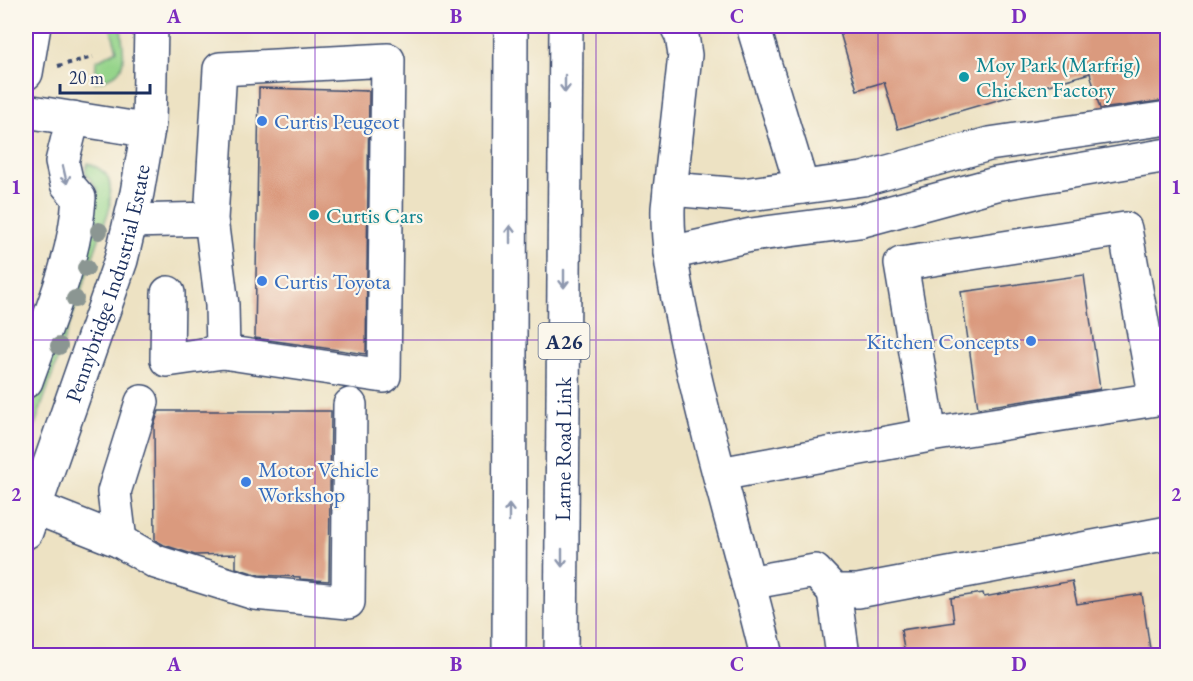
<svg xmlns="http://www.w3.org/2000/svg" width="1193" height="681" viewBox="0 0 1193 681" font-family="'EB Garamond',serif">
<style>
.green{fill:#95d48a;stroke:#588274;stroke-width:1.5}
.building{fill:#da9a7e}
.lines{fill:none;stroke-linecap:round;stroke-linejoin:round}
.minor-casing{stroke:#3a4a6d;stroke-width:36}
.major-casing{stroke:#3a4a6d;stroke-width:36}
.path{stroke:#3a4a6d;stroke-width:4;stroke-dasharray:4.5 4.5;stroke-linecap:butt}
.minor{stroke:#fff;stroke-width:33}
.major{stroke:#fff;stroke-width:33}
.tree{fill:#8b9692}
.oneway{stroke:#8d97ae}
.grid{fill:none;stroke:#7b2cbf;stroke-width:1.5;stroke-opacity:0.55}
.culture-dot{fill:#0f9aa8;stroke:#fbf7ec;stroke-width:2}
.shop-dot{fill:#3f7fe0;stroke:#fbf7ec;stroke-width:2}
.labels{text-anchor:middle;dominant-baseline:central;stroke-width:4.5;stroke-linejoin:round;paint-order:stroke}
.shield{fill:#fbf7ec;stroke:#5e6b89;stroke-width:1.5}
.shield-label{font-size:21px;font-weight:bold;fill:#1b2f5e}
.culture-label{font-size:22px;fill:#0d838f;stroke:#fbf7ec;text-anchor:start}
.shop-label{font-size:22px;fill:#366cbe;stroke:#fbf7ec;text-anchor:start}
.street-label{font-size:22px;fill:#1b2f5e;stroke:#fbf7ec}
.neatline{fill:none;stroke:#7b2cbf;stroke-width:2}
.grid-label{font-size:20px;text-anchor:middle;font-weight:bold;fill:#7b2cbf}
</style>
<rect width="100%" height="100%" fill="#fbf7ec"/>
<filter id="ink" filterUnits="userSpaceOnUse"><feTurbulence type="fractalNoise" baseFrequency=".0167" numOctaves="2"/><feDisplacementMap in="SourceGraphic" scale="12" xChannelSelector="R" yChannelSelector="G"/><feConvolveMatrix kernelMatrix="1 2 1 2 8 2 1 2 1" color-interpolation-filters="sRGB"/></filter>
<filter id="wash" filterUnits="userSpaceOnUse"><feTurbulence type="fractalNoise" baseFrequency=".008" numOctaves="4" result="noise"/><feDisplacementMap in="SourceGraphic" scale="24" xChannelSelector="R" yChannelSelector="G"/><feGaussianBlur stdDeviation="1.35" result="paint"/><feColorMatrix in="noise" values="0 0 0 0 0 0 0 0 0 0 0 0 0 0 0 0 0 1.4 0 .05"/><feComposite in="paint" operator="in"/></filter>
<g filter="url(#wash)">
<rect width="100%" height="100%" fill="#ede2c3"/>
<g class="green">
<path d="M110,26H121C123,56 132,75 95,82L96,61L117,50Z"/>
<path d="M88,163C114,174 110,181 110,207L26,451V411L94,219L98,190L85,172Z"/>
</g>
<g id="blocks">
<g class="building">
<polygon points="838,26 1167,26 1167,100 1100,109 1090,73 898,129 884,82 857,90"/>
<polygon points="259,88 369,91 366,354 255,338"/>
<polygon points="1084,275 1100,389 978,408 961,292"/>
<polygon points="159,411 331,411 329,581 300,579 300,577 259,575 236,568 236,554 195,555 164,545 155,540 154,425"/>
<polygon points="1072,581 1077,604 1142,594 1151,656 905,656 901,630 954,622 951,598 983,593 984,597"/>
</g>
</g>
</g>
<g filter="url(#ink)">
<use href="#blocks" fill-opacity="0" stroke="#3a4a6d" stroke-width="1.5"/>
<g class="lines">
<defs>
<g id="minor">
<path d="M677,26L682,36L685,55L668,208C667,254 678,298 687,342C709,448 742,551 767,656"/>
<polyline points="753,26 802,187"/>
<polyline points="26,73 34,26"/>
<polyline points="26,111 132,128 148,129"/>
<polyline points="670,189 742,195 863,179 989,144 1168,118"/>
<polyline points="131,221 211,219 220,69 388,60 384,376 223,352 222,305 211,219"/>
<polyline points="670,253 751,235 859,221 996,184 1168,155"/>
<polyline points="168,293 167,360 223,352"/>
<path d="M26,381C47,321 75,262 79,198L67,184L62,162L73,118"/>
<polyline points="720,474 930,435 1156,399 1125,229 901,264 930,435"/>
<polyline points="34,507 120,541 156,562 255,593 348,602 350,405"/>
<path id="s1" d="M26,532L121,260L137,193L149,123L151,26"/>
<polyline points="120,541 114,492 142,402"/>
<polyline points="748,583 815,571 834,591 858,591 1168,533"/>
<polyline points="834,591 843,656"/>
</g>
<g id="major">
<polyline points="509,656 511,26"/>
<path id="s2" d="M561,656L566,26"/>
</g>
</defs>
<use href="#minor" class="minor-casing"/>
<use href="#major" class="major-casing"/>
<polyline class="path" points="58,66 93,57"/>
<use href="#minor" class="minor"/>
<use href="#major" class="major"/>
</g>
<g class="tree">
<circle cx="99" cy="231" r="9"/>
<circle cx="86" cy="268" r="9"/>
<circle cx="75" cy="299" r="9"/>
<circle cx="59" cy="346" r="9"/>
</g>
<defs><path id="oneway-shaft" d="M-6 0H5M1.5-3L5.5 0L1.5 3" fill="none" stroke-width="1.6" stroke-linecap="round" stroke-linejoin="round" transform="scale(1.5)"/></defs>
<g class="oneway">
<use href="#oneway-shaft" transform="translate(565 84) rotate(90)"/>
<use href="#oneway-shaft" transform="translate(65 175) rotate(77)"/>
<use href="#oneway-shaft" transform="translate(510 234) rotate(-90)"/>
<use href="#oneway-shaft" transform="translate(564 279) rotate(90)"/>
<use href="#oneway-shaft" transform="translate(509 513) rotate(-90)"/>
<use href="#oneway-shaft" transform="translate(562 558) rotate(90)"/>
</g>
</g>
<path class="grid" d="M315,26V656M596,26V656M878,26V656M26,340H1168"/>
<g class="culture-dot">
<circle cx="964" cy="77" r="6"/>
<circle cx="314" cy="215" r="6"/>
</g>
<g class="shop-dot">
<circle cx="262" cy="121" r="6"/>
<circle cx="262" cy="281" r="6"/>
<circle cx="1031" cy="341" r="6"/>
<circle cx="246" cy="482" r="6"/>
</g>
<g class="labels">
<rect class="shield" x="538.5" y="323" width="51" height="36" rx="4.5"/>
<g class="shield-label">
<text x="564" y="341">A26</text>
</g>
<g class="culture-label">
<text x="976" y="64">Moy Park (Marfrig)<tspan x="976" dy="25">Chicken Factory</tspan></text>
<text x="326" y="215">Curtis Cars</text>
</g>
<g class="shop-label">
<text x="274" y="121">Curtis Peugeot</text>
<text x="274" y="281">Curtis Toyota</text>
<text x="1019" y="341" text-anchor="end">Kitchen Concepts</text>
<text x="258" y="469">Motor Vehicle<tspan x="258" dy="25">Workshop</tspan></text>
</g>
<g class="street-label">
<text stroke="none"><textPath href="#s1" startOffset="262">Pennybridge Industrial Estate</textPath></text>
<text stroke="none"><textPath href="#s2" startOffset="207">Larne Road Link</textPath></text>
</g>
</g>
<rect width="1193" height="681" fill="none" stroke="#fbf7ec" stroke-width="66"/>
<path d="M60 84v9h90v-9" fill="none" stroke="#1b2f5e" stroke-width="3"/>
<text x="69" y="84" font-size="18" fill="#1b2f5e" stroke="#fbf7ec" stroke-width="4.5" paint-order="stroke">20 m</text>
<rect x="33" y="33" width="1127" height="615" class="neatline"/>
<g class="grid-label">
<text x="174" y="23">A</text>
<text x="456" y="23">B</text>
<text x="737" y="23">C</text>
<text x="1019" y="23">D</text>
<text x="16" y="194">1</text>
<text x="1176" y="194">1</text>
<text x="16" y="501">2</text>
<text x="1176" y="501">2</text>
<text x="174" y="671">A</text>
<text x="456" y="671">B</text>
<text x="737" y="671">C</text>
<text x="1019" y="671">D</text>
</g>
</svg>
